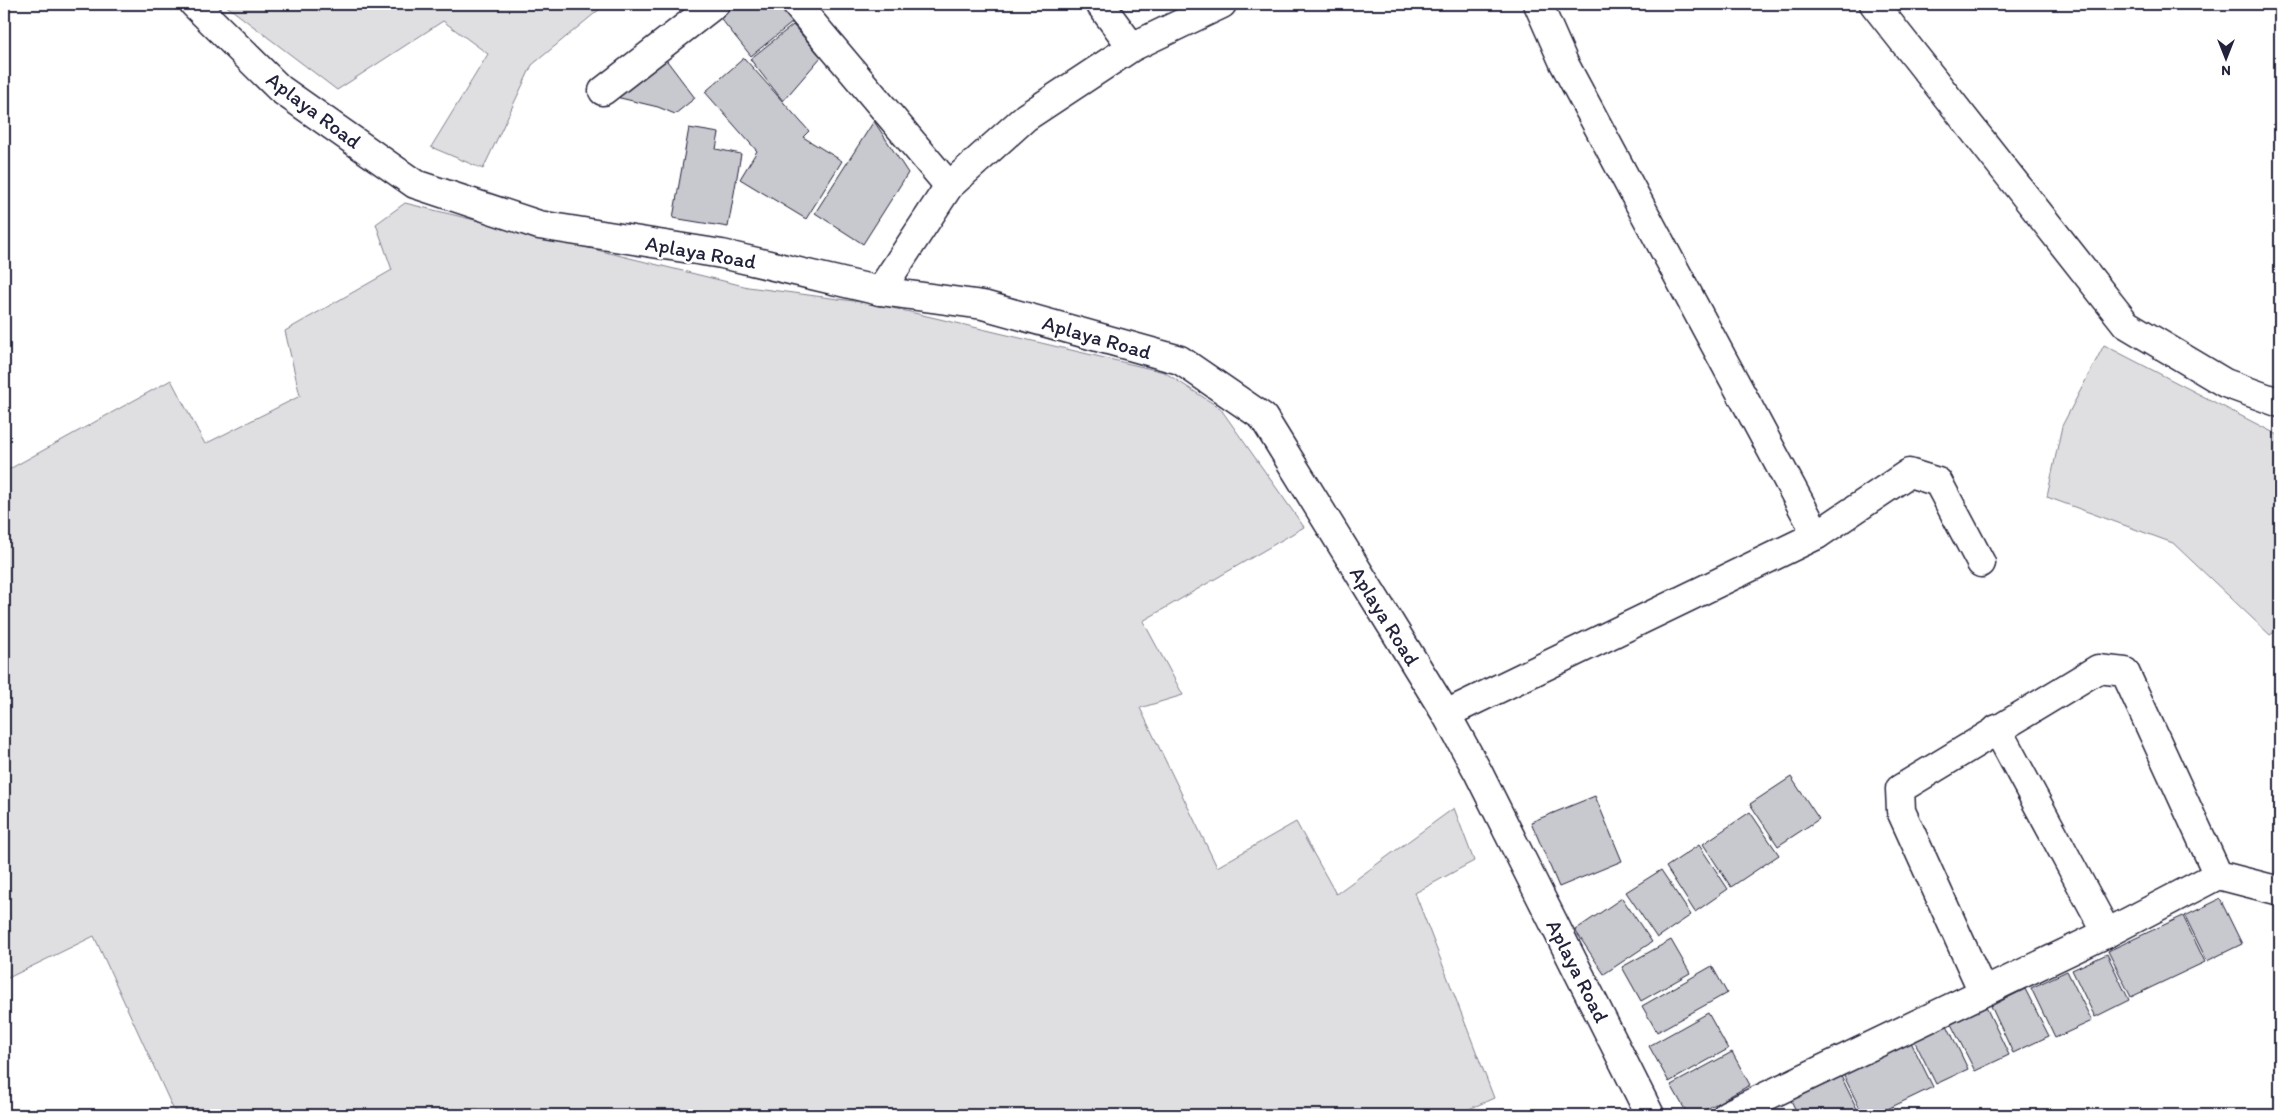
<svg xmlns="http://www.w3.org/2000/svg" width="2284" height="1119" viewBox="0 0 2284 1119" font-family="Itim,sans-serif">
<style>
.green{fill:#dfdfe2;stroke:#80808e}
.building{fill:#c8c8cf;stroke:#22223b}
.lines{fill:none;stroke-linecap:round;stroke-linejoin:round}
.minor-casing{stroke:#22223b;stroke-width:31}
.tertiary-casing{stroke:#22223b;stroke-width:31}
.minor{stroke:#fff;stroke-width:28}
.tertiary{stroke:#fff;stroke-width:28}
.labels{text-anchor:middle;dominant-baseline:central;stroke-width:5;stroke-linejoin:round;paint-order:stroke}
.street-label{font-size:21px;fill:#22223b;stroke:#fff}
</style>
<rect width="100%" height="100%" fill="#fff"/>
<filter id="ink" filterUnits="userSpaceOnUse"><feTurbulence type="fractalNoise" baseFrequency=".02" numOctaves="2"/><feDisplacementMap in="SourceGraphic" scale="10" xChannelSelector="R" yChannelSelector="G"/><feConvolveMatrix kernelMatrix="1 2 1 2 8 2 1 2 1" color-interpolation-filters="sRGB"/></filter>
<g filter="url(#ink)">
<g class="green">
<polygon points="224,4 606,4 532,65 483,169 431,147 488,54 443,21 337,90"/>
<polygon points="405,203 748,287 876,304 1164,372 1220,408 1304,527 1143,621 1183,695 1140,708 1217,867 1296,822 1336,894 1454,808 1474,861 1415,893 1494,1098 1456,1115 480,1115 476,1108 462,1115 176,1115 94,936 4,980 4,472 171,380 205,444 300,396 285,331 392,270 376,224"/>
<polygon points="2104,345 2280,436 2280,628 2270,635 2173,543 2047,497 2062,426"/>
</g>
<g class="building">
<polygon points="733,4 778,4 793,22 751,56 718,15"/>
<polygon points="793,25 821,57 783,101 750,59"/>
<polygon points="661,53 695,98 675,114 658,107 616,97"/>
<polygon points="744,58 809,131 803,137 842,161 806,219 740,179 757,151 705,92"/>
<polygon points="874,121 908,173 863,244 815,213"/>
<polygon points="689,128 719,133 716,149 741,154 728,227 673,218"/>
<polygon points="1791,777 1819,819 1778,846 1750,804"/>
<polygon points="1595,796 1622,861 1559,887 1531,822"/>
<polygon points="1750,812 1779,855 1731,887 1703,844"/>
<polygon points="1699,845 1728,889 1695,912 1666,867"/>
<polygon points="1661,870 1691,915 1657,938 1626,892"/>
<polygon points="1622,898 1652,942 1604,974 1575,930"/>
<polygon points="2220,899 2242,944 2207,961 2185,916"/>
<polygon points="2183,916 2205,962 2131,997 2108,951"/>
<polygon points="1671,940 1690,973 1641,1001 1622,967"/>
<polygon points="2107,954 2129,1000 2095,1017 2072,970"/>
<polygon points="1712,966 1727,993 1657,1032 1642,1006"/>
<polygon points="2067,971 2092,1021 2055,1038 2031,988"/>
<polygon points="2025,989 2049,1036 2013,1053 1991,1006"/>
<polygon points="1986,1007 2009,1055 1975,1071 1951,1024"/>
<polygon points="1708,1013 1728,1049 1669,1082 1649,1046"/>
<polygon points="1947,1025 1968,1069 1936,1084 1914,1040"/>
<polygon points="1909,1038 1933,1087 1875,1115 1863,1115 1841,1070"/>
<polygon points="1732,1052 1750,1085 1696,1115 1688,1115 1671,1085"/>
<polygon points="1838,1070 1860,1115 1798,1115 1788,1094"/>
</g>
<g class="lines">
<defs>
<g id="minor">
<polyline points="796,4 949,186"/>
<polyline points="1100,4 1132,47"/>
<polyline points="1874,4 2126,324 2225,383 2280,403"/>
<polyline points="603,91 715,4"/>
<polyline points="880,291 949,186 1026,117 1132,47 1222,4"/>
<polyline points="1817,535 1909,473 1938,482 1981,563"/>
<polyline points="1446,714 1817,535 1564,63 1538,4"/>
<polyline points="1997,729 2107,933"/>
<polyline points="1983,992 1901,811 1900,789 2098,669 2125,672 2218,875"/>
<polyline points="1727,1115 2107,933 2218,875 2280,891"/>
</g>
<polyline id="tertiary" points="194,4 280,89 415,184 539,225 722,254 880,291 983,305 1180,360 1263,417 1446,714 1478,772 1650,1115"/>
</defs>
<use href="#minor" class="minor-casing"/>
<use href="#tertiary" class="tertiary-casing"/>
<use href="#minor" class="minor"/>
<use href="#tertiary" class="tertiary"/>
</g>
</g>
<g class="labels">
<g class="street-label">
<text transform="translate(314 110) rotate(37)">Aplaya Road</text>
<text transform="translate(701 252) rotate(10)">Aplaya Road</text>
<text transform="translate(1097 337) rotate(16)">Aplaya Road</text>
<text transform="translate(1385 616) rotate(58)">Aplaya Road</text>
<text transform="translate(1578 971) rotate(63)">Aplaya Road</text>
</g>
</g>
<rect width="2284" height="1119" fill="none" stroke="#fff" stroke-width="20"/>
<rect x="10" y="10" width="2264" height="1099" fill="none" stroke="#22223b" stroke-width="2" filter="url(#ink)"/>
<g transform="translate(2226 58) rotate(180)" stroke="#ffffff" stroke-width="4" paint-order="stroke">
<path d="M0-4L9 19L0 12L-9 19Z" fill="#22223b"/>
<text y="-8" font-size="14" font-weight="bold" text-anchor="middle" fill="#22223b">N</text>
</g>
</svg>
